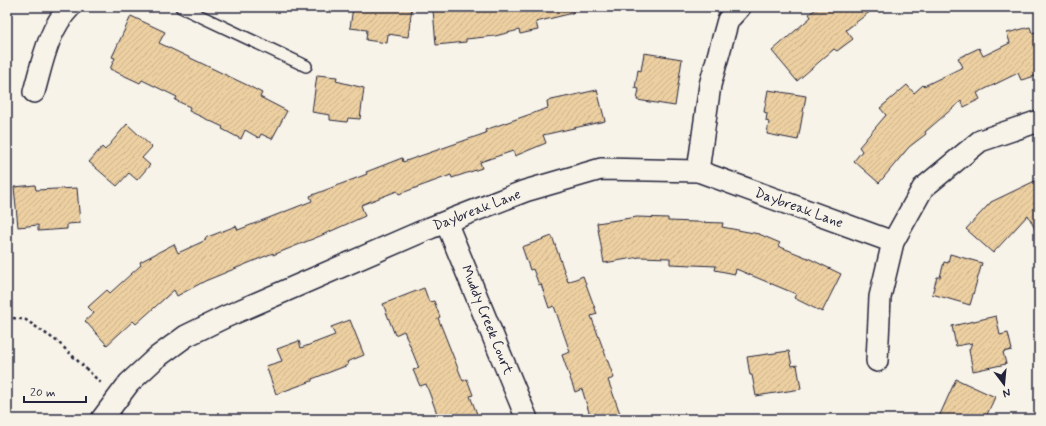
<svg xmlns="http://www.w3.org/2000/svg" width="1046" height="426" viewBox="0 0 1046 426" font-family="Mynerve,sans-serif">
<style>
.building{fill:url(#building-hatch);stroke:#22223b}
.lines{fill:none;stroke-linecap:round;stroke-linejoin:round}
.service-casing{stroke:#22223b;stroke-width:14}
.minor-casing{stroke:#22223b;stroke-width:24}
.path{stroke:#22223b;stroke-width:2.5;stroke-dasharray:3 3;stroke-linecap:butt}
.service{stroke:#f7f3e8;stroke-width:11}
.minor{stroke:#f7f3e8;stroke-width:21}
.labels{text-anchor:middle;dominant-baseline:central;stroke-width:3.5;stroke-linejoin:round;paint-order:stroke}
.street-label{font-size:14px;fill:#22223b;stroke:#f7f3e8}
</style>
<defs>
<pattern id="building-hatch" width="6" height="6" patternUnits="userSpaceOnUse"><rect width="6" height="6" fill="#edd0a1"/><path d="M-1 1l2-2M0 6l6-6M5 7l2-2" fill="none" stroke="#cbb28c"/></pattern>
</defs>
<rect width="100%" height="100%" fill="#f7f3e8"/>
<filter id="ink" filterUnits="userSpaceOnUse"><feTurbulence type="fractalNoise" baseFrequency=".025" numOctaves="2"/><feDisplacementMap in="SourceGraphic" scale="8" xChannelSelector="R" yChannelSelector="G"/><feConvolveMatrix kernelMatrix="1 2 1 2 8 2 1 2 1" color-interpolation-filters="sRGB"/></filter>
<g filter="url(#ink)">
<g class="building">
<polygon points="353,7 412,7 408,37 388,34 387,43 366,40 367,30 350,28"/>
<polygon points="453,7 572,7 573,13 536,22 538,30 520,34 519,30 495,36 466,39 466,42 436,45 433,10"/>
<polygon points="819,7 876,7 846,30 853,39 837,51 834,49 797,81 772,51 811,17 809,14"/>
<polygon points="131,16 165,32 159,43 249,86 262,93 260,97 287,111 272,139 261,134 259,138 245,130 241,139 222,129 223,127 189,111 190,107 175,100 177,97 142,80 140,83 110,69 115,58 112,57"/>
<polygon points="1030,27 1032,33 1039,31 1039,75 1021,80 1018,73 977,93 980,99 964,107 961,101 925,132 926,134 909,147 879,183 854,161 862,151 859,147 886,115 880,108 907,85 914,93 923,85 924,86 963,67 958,58 979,48 983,56 1010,43 1007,33"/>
<polygon points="644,53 682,59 675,106 637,100 639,89 635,88 638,70 641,71"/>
<polygon points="317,75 337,77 336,81 364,88 360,119 348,118 347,122 330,120 330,115 312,112"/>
<polygon points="597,90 605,121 543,135 546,143 515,156 513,151 480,162 482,168 452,178 451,175 399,194 397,191 361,205 365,216 320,236 273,255 273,253 205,281 177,296 174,290 136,324 133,321 107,345 85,321 94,313 88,307 107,290 110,293 141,265 140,262 174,244 178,253 206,240 205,238 236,226 238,230 312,201 310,196 367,174 366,172 402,158 403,162 486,133 485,130 548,108 547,101"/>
<polygon points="768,90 806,96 798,140 767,134 769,122 766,121 767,113 764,112"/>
<polygon points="127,124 152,147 142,158 150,165 137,180 129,173 117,186 89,162 102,147 105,150"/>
<polygon points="1039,179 1039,237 1028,215 993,253 966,229 991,202"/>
<polygon points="35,185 36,190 77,188 80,223 67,224 67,229 38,231 38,225 18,227 14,187"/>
<polygon points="637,217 668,218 668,221 723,223 722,227 759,234 780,243 778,246 808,258 841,274 822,312 794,298 796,294 736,269 735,274 715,270 716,266 670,264 670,258 640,257 604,263 597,223"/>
<polygon points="552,236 568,282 583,276 597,314 591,316 614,378 608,380 622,419 591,419 582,389 575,392 562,355 570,352 554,306 549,308 541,284 539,285 533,269 530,270 522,247"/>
<polygon points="950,254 982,263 970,305 932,294 937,277 940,277 944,262 948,263"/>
<polygon points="424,288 429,302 434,301 440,317 438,318 463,381 467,379 473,395 470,396 479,419 439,419 426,384 420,386 413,370 419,368 404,331 395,335 383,304"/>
<polygon points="996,316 1000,335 1008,333 1012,350 1003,352 1006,364 973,371 969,350 972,343 956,346 952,326"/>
<polygon points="350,320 364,355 347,362 348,365 312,379 312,381 276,394 266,366 282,361 277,349 299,341 301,348 335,335 331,327"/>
<polygon points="789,351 792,366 797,365 801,389 756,396 752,375 750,375 747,357"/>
<polygon points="956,379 995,397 985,419 938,419"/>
</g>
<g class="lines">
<defs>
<polyline id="service" points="181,7 306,66"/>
<g id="minor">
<path d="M34,92C42,64 48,29 70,7"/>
<polyline points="698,171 710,85 728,20 740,7"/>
<polyline points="446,222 527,419"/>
<polyline points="877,361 880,297 893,242 923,188 980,141 1039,121"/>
<polyline points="102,419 129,383 156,358 186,336 225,317 430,228 525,191 601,169 698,171 893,242"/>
</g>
</defs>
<use href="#service" class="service-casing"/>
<use href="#minor" class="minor-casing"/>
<polyline class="path" points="7,317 26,320 58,342 102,384"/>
<use href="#service" class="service"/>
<use href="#minor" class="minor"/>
</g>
</g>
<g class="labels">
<g class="street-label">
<text transform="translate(799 208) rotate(20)">Daybreak Lane</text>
<text transform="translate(477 210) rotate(-21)">Daybreak Lane</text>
<text transform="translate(487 320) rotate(68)">Muddy Creek Court</text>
</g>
</g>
<rect width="1046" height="426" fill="none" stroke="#f7f3e8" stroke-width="24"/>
<rect x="12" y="12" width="1022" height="402" fill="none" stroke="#22223b" stroke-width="1.5" filter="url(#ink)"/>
<g transform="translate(1004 384) rotate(164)" stroke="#f7f3e8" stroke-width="3" paint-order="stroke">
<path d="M0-3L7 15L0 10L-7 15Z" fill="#22223b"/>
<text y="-6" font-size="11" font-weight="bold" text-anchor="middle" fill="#22223b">N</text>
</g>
<path d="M24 396v6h62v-6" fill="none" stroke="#22223b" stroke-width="2"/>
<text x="30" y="396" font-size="12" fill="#22223b" stroke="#f7f3e8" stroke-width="3" paint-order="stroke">20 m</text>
</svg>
